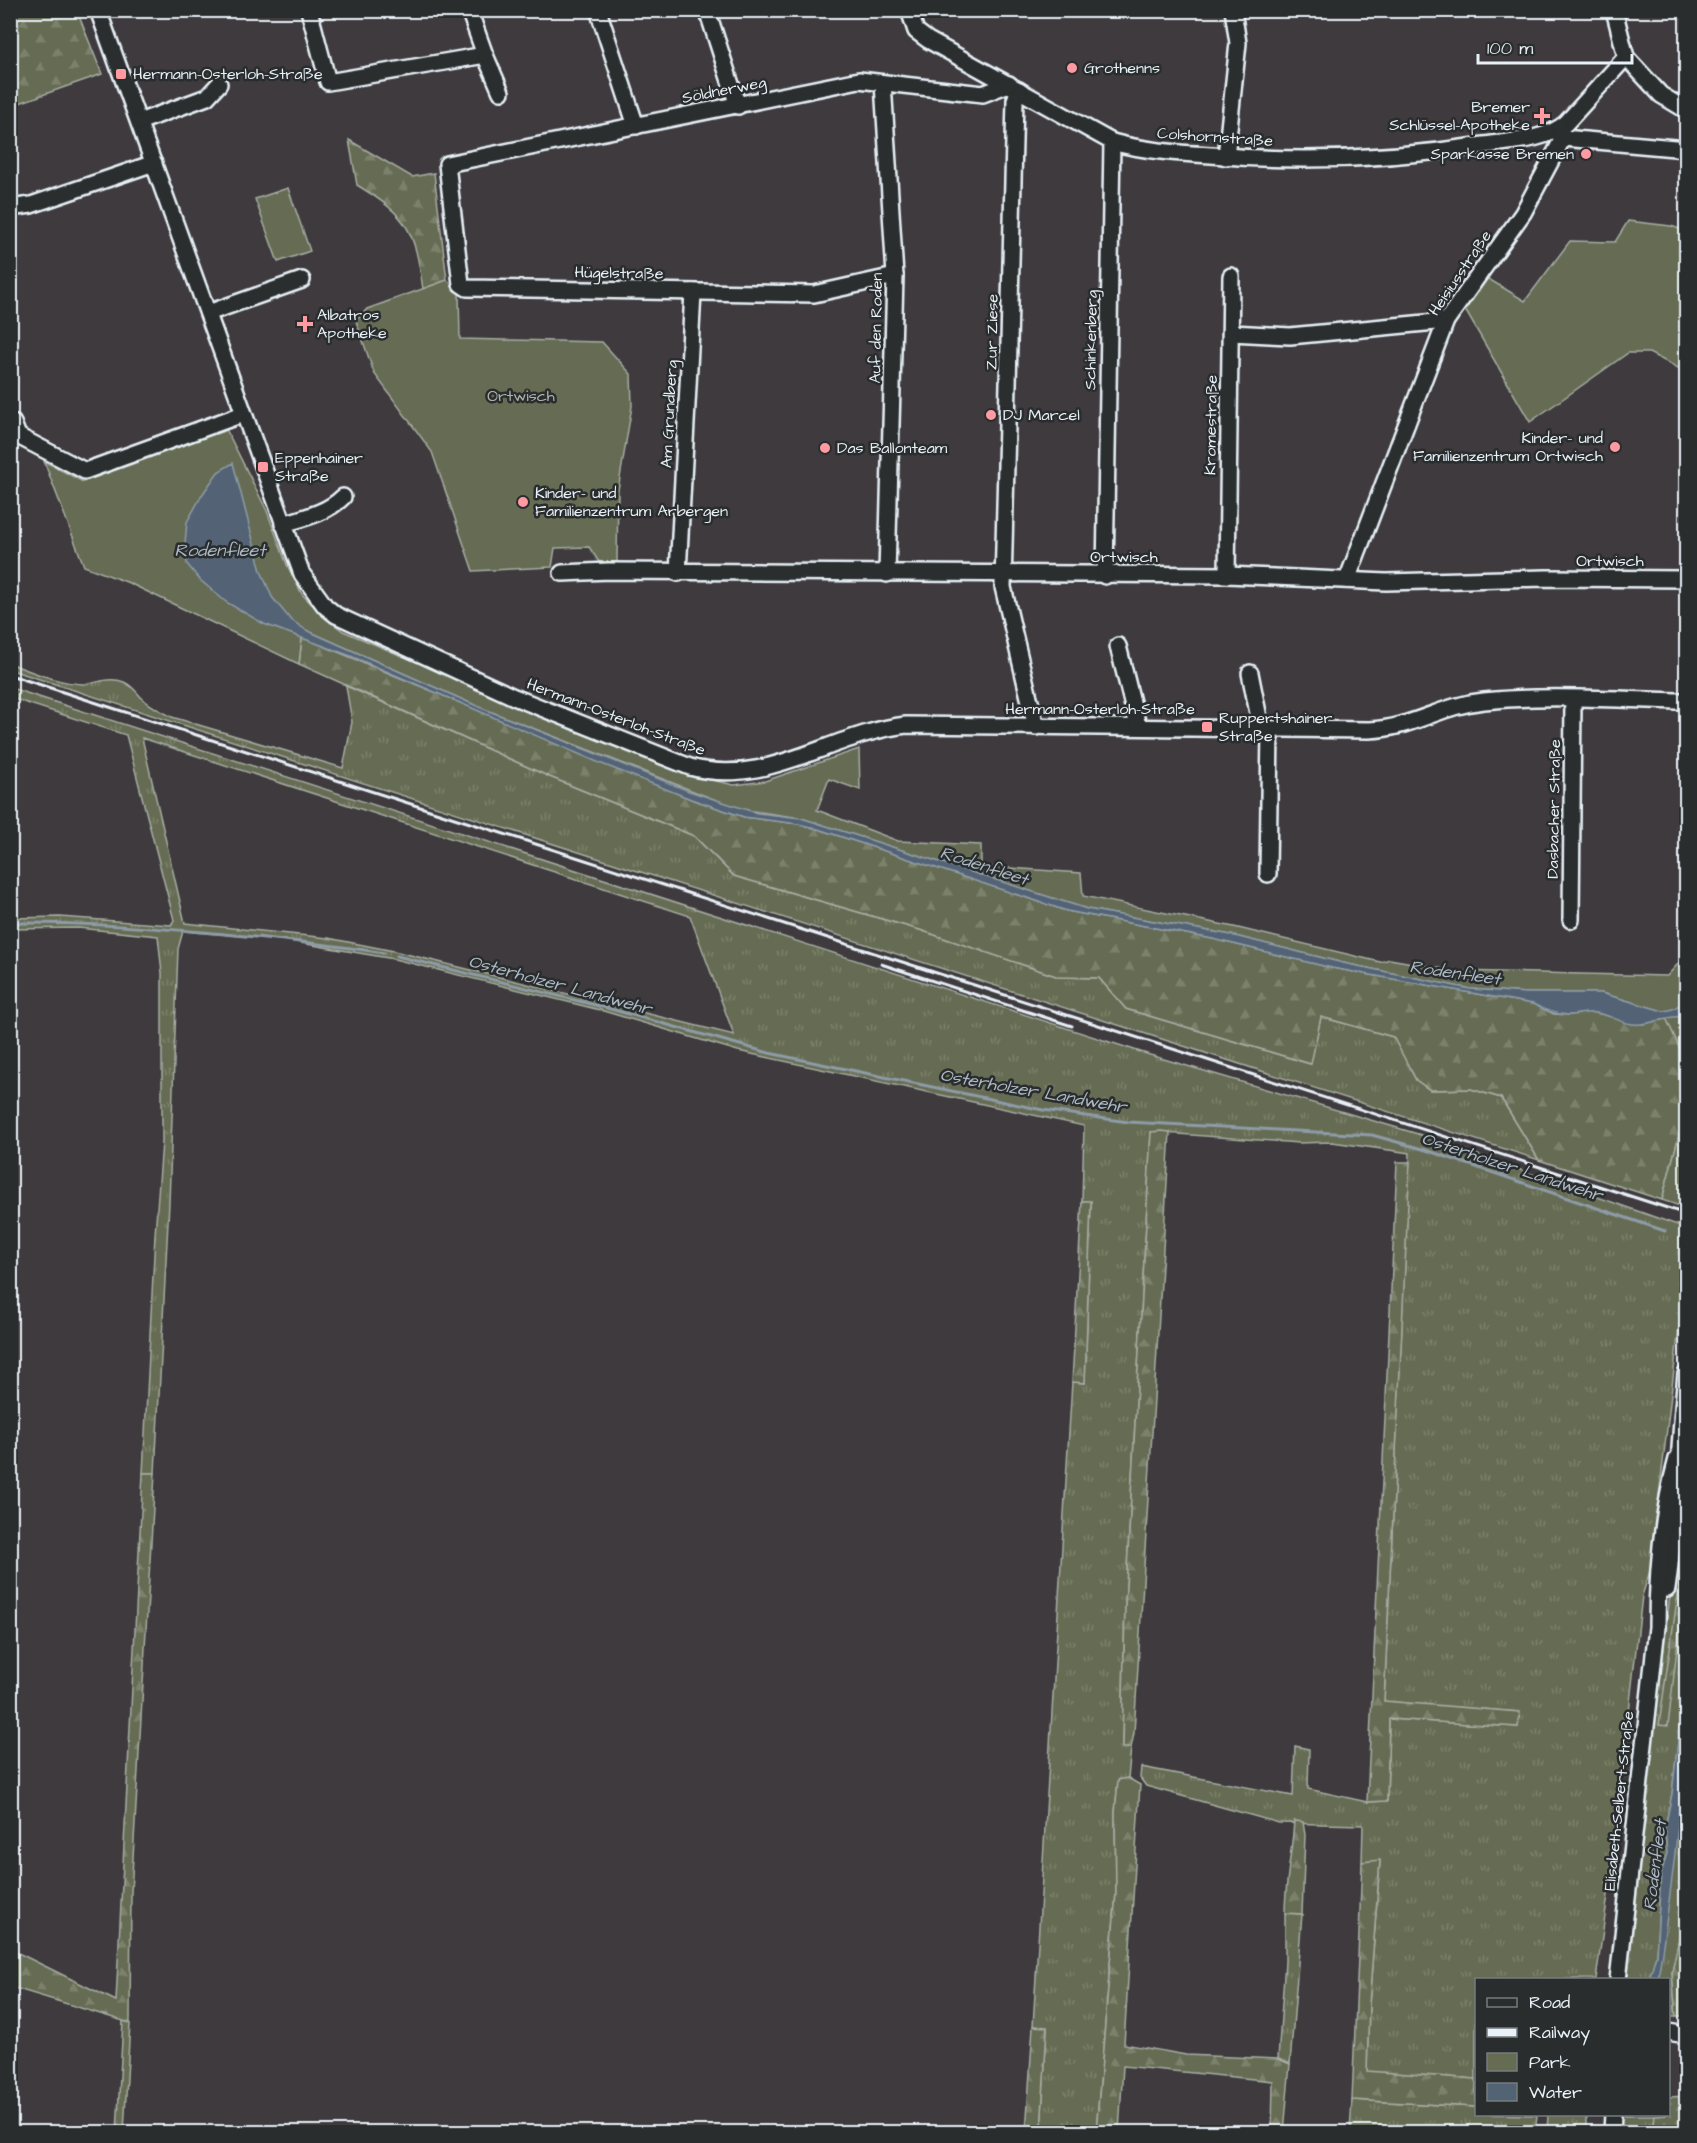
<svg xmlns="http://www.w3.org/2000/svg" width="1697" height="2143" viewBox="0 0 1697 2143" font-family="'Architects Daughter',sans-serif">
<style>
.grass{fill:url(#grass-tufts);stroke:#a7aea5;stroke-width:1.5;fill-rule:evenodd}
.forest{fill:url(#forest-firs);stroke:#a7aea5;stroke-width:1.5}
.park{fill:#666c52;stroke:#a7aea5;stroke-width:1.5}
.garden{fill:url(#garden-dots);stroke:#a7aea5;stroke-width:1.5}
.water{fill:#526374;stroke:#8e9ca9;stroke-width:1.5}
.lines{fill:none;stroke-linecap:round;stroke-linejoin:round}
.stream{stroke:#8e9ca9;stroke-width:3}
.minor-casing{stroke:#e8f1f8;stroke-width:20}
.minor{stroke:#2a2d2e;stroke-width:15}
.rail{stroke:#e8f1f8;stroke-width:3}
.poi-dot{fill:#ff9aa2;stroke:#2a2d2e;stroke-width:2}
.labels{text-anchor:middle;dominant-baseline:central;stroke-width:5;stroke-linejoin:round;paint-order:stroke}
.poi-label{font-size:16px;fill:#e8f1f8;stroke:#2a2d2e;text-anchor:start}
.street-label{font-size:16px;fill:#e8f1f8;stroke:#2a2d2e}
.park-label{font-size:16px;fill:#aeb5ad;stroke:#2a2d2e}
.water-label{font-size:18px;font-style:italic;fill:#acb8c3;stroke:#2a2d2e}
</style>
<defs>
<pattern id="grass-tufts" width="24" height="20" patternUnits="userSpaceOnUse" patternTransform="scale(1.5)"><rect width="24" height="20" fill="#666c52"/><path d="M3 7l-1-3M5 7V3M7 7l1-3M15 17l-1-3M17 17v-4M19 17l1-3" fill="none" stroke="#7c816c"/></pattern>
<pattern id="forest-firs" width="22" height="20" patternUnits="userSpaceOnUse" patternTransform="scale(1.5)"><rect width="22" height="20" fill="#666c52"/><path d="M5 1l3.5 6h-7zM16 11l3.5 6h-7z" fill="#7c816c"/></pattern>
<pattern id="garden-dots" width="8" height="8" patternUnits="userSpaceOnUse" patternTransform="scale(1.5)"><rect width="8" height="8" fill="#666c52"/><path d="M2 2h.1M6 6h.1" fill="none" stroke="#7c816c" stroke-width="1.8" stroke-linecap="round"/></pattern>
</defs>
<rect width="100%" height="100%" fill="#3e3a3d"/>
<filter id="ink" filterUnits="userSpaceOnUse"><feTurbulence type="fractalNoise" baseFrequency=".0167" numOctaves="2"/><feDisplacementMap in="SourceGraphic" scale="12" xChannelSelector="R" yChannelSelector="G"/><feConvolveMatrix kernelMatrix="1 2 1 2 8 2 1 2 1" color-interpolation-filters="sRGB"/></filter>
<g filter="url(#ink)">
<g class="grass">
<path d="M11,664C33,672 58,683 83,684C97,684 108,676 124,682C133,686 135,691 141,697C149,706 162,711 172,717L343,768L352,722L346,686L550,777L694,836L734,876L920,930L1059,977L1099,978L1126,1009L1310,1064L1321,1017L1394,1037L1416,1080L1430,1090L1471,1089L1501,1098L1539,1160L11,670Z"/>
<path d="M11,688L1150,1055L1418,1134L1686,1228L1684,1286L1650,1571L1642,1596L1609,1888L1596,1979L1476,1980V2079L1367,2072L1369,2005L1380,1861L1362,1862L1363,1825L1279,1823L1146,1786L1140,1778L1141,1767L1293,1796L1295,1746L1309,1749L1308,1789L1367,1802L1387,1801L1389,1719L1518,1727L1519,1712L1384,1702L1410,1153L1332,1142L1299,1143L1151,1132L1125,1606L1122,1747L1131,1748L1128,1778L1118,1780L1115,1813L1116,1893L1096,2132H1041L1047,2028L1033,2026L1072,1382L1085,1383L1091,1202L1082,1201L1084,1126L738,1051L600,1010L394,959L277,939L183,931L178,949L169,1203L155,1473H143L155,1235L162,1142V973L158,936L78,928L11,929L10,918L60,917L171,925L174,920L126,735L11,698ZM142,738L690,916L734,1035L394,951L328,938L185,923Z"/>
<polygon points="1679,1524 1686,1525 1686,1672 1672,1794 1665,1828 1667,1853 1661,1874 1656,1955 1650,1979 1627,1980 1643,1811"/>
<polygon points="1686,1739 1684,1917 1672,1971 1676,2017 1669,2017 1668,1980 1658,1980"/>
<polygon points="1285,1913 1302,1914 1290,2064 1278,2059 1285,1961"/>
<polygon points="123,2021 130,2023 124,2132 117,2132"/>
<polygon points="1352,2100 1476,2107 1476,2114 1537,2115 1535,2132 1350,2132"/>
<polygon points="1548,2115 1586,2115 1586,2132 1547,2132"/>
<polygon points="1619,2115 1654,2115 1652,2132 1619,2132"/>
</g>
<g class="forest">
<polygon points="24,10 77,11 102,74 11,106 11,17"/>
<path d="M349,140L412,177L434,173L447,280L423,289C414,229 409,217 357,185Z"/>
<polygon points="302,637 691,799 744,817 799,824 818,829 1067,911 1213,939 1332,968 1533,1004 1554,1014 1570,1015 1588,1011 1642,1024 1667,1019 1684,1058 1682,1085 1684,1116 1662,1200 1539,1160 1501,1098 1471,1089 1430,1090 1416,1080 1393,1037 1321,1017 1311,1064 1126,1009 1099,978 1059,977 920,930 734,876 694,836 550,777 299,664"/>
<polygon points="1161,1131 1170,1132 1134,1733 1131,1748 1122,1748 1125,1606 1151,1132"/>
<polygon points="1397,1162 1410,1162 1384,1701 1520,1712 1518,1727 1389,1719 1387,1801 1367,1802"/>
<polygon points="1082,1201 1091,1201 1085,1383 1072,1382"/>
<polygon points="143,1473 155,1473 131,1893 130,2023 11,1987 10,1949 116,2001"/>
<polygon points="1679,1586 1684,1589 1668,1726 1659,1725"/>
<polygon points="1128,1778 1140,1785 1124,2044 1186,2055 1278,2059 1290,2064 1284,2132 1272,2132 1273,2081 1123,2066 1119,2132 1096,2132 1116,1893 1115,1813 1118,1780"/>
<path d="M1294,1821L1303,1822L1305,1835L1302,1914L1285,1913C1285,1882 1292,1853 1294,1821Z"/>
<polygon points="1380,1860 1369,2005 1367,2071 1476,2079 1476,2107 1352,2100 1362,1862"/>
<polygon points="1686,1870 1686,2017 1676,2017 1672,1971 1684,1917"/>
<polygon points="1033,2026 1047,2027 1041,2132 1026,2132"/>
</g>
<g class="park">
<polygon points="288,188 310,251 278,262 255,199"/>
<polygon points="1628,221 1671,226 1686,231 1686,372 1649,353 1628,353 1530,422 1464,308 1487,278 1525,301 1570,241 1615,242"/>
<polygon points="447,280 459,291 460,339 602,342 631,374 632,406 618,490 617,562 599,562 589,547 555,548 552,567 473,571 432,452 374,373 356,321 367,309"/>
<polygon points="226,429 267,511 287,565 302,594 320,613 343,631 681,773 734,785 765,781 859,749 860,790 829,779 817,810 898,841 981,845 981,866 1081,873 1083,896 1234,927 1380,962 1390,959 1457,971 1667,976 1686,955 1686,1208 1662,1200 1684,1116 1682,1085 1684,1058 1663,1011 1601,993 1526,993 1470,989 1343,963 1231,935 1087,909 801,818 739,809 479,707 306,630 302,637 299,664 129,583 84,566 44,461 83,482"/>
</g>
<polygon class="garden" points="1686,2096 1686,2132 1652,2132 1654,2115 1668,2114 1669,2097"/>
<g class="water">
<path d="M233,463L261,571L272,597L290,619L306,630L479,707L689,791L757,813L801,818L1087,909L1231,935L1343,963L1470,989L1526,993H1601L1663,1011C1675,1010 1682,1005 1686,995V1017C1670,1014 1658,1023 1641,1024C1626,1026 1615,1017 1601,1014C1589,1010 1580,1015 1568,1015C1555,1015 1544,1010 1533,1004L1332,968L1213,939L1067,911L818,829L799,824L744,817L691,799L602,764L351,656L264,624L226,602L200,580L187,564L185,544L187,522L202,495L218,472Z"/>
<path d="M1686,1672C1687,1775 1673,1878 1658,1979H1649L1656,1955L1661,1874L1667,1853L1665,1828L1672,1794Z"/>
</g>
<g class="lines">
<g class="stream">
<path d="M10,923C75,922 138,927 203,932C264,938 324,943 384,953"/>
<polyline points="397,956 607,1008 769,1053 1043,1110 1128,1122 1372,1135 1426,1150 1665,1231"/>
</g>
<defs>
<g id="minor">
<path d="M98,10L302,574L325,606L336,615L514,697L690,767C767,788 830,734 906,725L1369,730C1414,728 1441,705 1484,701C1550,694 1620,700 1686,701"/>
<polyline points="309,10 328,82 485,55 501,92"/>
<polyline points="469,10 485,55"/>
<polyline points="598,10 636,126"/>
<polyline points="707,10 738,106"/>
<path d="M909,10L916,31L928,40L1112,142C1145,151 1177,153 1211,155C1303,163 1393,159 1484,145C1511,141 1545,141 1566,123L1626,57"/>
<polyline points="1614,10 1626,57 1661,95 1686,110"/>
<polyline points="883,83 895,276 887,574"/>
<polyline points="1019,90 1015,100 1003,587 1036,727"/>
<polyline points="139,122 207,97 219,84"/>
<polyline points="1563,138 1686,149"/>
<polyline points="1226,157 1238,43 1233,10"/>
<polyline points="10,208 31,205 154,163"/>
<polyline points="895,276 814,294 467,288 461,284 447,164 859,80 983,94 1009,84"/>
<polyline points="208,313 302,280"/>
<polyline points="1231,333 1290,336 1446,321"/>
<polyline points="13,423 18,436 85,471 243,414"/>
<path d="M283,524C303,518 327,513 343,497"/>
<polyline points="562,573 609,571 1227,575 1386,582 1546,578 1686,579"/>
<polyline points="678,573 693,292"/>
<polyline points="1227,575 1231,276"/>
<polyline points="1105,576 1112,142"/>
<polyline points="1347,580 1446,321 1523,213 1563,138 1560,128"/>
<polyline points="1118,646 1138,726"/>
<polyline points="1250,673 1261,728"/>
<polyline points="1268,874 1270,729"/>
<polyline points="1571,920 1573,700"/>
<path d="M1667,1589C1677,1517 1679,1446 1686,1374"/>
<path d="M1618,1980L1657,1627C1657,1571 1662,1513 1677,1459"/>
<polyline points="1668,2032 1686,2035"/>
<polyline points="1612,2132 1613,2114"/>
</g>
</defs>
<use href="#minor" class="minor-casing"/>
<use href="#minor" class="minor"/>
<g class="rail">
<polyline points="10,675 1686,1214"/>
<polyline points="881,964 1072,1026"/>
</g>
</g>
</g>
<g class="poi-dot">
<circle cx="1072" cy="68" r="6"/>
<rect x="115" y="68" width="12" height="12" rx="3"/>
<path d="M1539 107h6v6h6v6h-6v6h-6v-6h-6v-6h6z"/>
<circle cx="1586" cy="154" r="6"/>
<path d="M302 315h6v6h6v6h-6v6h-6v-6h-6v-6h6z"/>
<circle cx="991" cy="415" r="6"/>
<circle cx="1615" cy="447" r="6"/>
<circle cx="825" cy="448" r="6"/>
<rect x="257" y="461" width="12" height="12" rx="3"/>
<circle cx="523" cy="502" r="6"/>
<rect x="1201" y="721" width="12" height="12" rx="3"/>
</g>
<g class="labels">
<g class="poi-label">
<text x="1084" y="68">Grothenns</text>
<text x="133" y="74">Hermann-Osterloh-Straße</text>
<text x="1530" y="107" text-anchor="end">Bremer<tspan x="1530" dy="18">Schlüssel-Apotheke</tspan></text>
<text x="1574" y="154" text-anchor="end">Sparkasse Bremen</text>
<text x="317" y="315">Albatros<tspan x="317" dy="18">Apotheke</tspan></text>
<text x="1003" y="415">DJ Marcel</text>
<text x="1603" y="438" text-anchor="end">Kinder- und<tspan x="1603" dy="18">Familienzentrum Ortwisch</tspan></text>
<text x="837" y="448">Das Ballonteam</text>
<text x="275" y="458">Eppenhainer<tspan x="275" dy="18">Straße</tspan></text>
<text x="535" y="493">Kinder- und<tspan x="535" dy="18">Familienzentrum Arbergen</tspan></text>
<text x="1219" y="718">Ruppertshainer<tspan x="1219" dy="18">Straße</tspan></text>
</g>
<g class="street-label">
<text transform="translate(724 90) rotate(-11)">Söldnerweg</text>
<text transform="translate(1215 137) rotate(4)">Colshornstraße</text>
<text transform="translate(619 273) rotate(1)">Hügelstraße</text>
<text transform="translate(1460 273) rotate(-56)">Heisiusstraße</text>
<text transform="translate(876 328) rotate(-89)">Auf den Roden</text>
<text transform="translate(992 332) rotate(-89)">Zur Ziese</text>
<text transform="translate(1091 340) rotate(-89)">Schinkenberg</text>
<text transform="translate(669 414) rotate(-87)">Am Grundberg</text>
<text transform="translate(1211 425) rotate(-89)">Kromestraße</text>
<text x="1124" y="557">Ortwisch</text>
<text x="1610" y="561">Ortwisch</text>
<text x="1100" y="709">Hermann-Osterloh-Straße</text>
<text transform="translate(616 717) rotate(21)">Hermann-Osterloh-Straße</text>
<text transform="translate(1554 809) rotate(-89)">Dasbacher Straße</text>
<text transform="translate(1619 1801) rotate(-84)">Elisabeth-Selbert-Straße</text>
</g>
<g class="park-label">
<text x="521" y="396">Ortwisch</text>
</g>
<g class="water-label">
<text x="220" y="550">Rodenfleet</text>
<text transform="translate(984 866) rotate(18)">Rodenfleet</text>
<text transform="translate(1455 973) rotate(8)">Rodenfleet</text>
<text transform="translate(560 985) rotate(15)">Osterholzer Landwehr</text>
<text transform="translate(1033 1091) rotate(10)">Osterholzer Landwehr</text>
<text transform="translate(1512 1167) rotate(18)">Osterholzer Landwehr</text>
<text transform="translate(1655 1865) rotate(-83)">Rodenfleet</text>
</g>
</g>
<rect width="1697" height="2143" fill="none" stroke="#2a2d2e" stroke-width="36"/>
<rect x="18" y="18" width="1661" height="2107" fill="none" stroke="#e8f1f8" stroke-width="2" filter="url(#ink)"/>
<rect x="1475" y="1978" width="195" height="138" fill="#2a2d2e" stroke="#767b7f" stroke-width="1.5"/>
<rect x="1487" y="1998" width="30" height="9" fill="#2a2d2e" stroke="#767b7f" stroke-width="1.5"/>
<text x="1529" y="2008" font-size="18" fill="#e8f1f8">Road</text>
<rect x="1487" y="2028" width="30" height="9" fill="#e8f1f8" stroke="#767b7f" stroke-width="1.5"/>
<text x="1529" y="2038" font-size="18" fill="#e8f1f8">Railway</text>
<rect x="1487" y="2053" width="30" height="18" fill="#666c52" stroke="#767b7f" stroke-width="1.5"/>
<text x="1529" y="2068" font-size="18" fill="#e8f1f8">Park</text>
<rect x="1487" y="2083" width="30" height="18" fill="#526374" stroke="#767b7f" stroke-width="1.5"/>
<text x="1529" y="2098" font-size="18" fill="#e8f1f8">Water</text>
<path d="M1478 54v9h154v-9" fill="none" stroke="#e8f1f8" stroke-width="3"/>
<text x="1487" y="54" font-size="18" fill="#e8f1f8" stroke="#2a2d2e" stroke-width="4.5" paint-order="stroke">100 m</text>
</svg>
